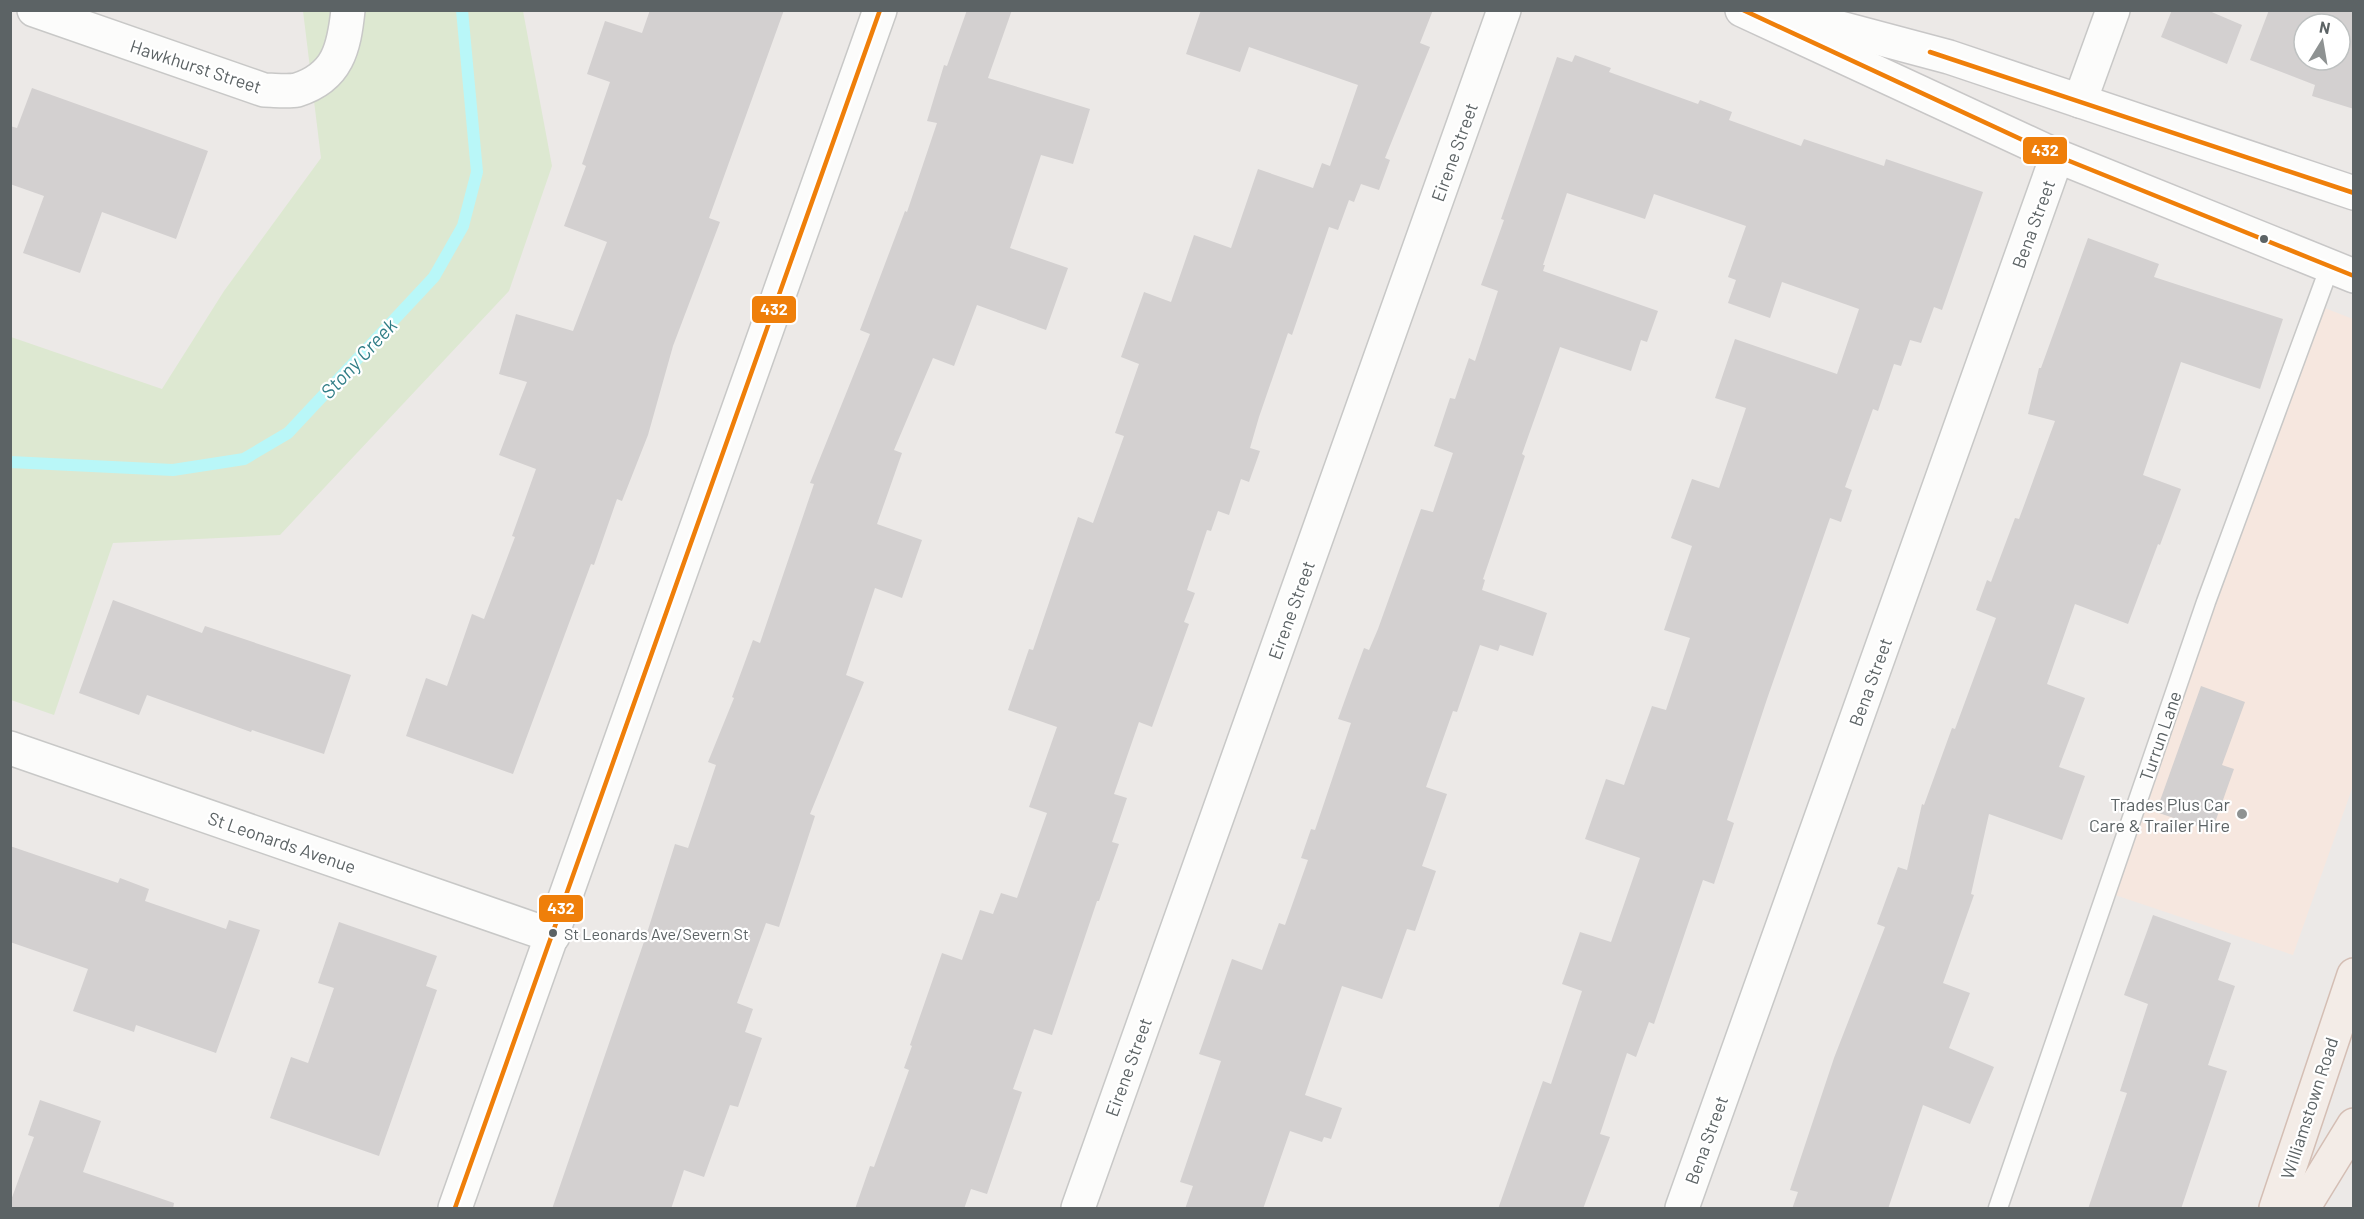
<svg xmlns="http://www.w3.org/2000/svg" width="2364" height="1219" viewBox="0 0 2364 1219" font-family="Barlow,sans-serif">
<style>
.commercial{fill:#f6e7df}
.green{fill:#dde8d1}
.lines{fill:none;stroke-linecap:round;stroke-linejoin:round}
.stream{stroke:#b9f7f8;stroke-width:12}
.building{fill:#d3d0d0;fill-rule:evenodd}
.service-casing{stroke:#c8c8c7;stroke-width:21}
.minor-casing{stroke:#c8c8c7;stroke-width:36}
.secondary-casing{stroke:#c8c7c7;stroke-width:36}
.primary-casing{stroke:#d4beb4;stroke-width:36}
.service{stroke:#fcfcfb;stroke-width:18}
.minor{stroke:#fcfcfb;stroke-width:33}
.secondary{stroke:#fcfcfb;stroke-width:33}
.primary{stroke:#f3ece7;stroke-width:33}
.bus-1-casing{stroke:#fff;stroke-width:9}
.bus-1{stroke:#ef7f0a;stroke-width:4.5}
.bus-dot{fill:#5c6365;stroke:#fff;stroke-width:2}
.poi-dot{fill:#8e9292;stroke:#fff;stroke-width:2}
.labels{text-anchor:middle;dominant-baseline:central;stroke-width:4.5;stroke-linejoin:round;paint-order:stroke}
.bus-label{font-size:16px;fill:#5c6365;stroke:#fff;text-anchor:start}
.street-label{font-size:18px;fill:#5c6365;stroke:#fff}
.poi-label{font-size:18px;fill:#5c6365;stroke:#fff;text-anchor:end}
.water-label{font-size:20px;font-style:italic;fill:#317e87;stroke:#fff}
.line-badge{stroke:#fff;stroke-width:2}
.badge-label{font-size:16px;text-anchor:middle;font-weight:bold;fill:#fff}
</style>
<rect width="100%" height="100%" fill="#ece9e7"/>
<polygon class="commercial" points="2322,307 2353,319 2354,783 2293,955 2112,894"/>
<polygon class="green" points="303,11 523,11 552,166 509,291 280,535 113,543 54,715 11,700 11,337 162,389 224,291 321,158"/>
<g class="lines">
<polyline class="stream" points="10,462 173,470 244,459 288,433 434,277 463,226 477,172 462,10"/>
</g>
<g class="building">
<polygon points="650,10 784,10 709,218 720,222 673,346 648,435 622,501 617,499 594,565 591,564 513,774 406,736 426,678 447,686 472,614 484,619 515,537 512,536 536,469 499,455 527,382 499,374 516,314 573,331 607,242 564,226 586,166 582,164 610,82 587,74 605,21 642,33"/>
<polygon points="967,10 1012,10 988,78 1090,109 1073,164 1041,155 1010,248 1068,268 1046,330 977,305 954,366 933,358 894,450 902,453 877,524 922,540 902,598 875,588 846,675 864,682 810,814 815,816 779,927 766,923 737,1003 753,1009 745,1032 762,1038 738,1107 730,1105 704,1177 684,1170 671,1209 552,1209 647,933 675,844 688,848 716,765 708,762 734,698 732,697 753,640 760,643 814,484 810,483 870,334 860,330 905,211 907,212 937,123 927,121 944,65 947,66"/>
<polygon points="1201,10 1433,10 1420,43 1430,47 1385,158 1390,160 1379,190 1361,184 1354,202 1349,200 1338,230 1329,227 1292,335 1288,333 1259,417 1250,448 1260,451 1249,482 1241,479 1229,515 1218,511 1211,531 1207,530 1187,590 1195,593 1184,622 1189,624 1152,727 1139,722 1114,794 1127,798 1112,842 1119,844 1099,901 1097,901 1052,1035 1034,1029 1013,1089 1022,1092 987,1194 971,1189 964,1209 855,1209 870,1166 874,1167 909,1070 904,1068 912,1046 910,1045 942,953 962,960 980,910 993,914 1001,893 1017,898 1047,813 1029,807 1057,727 1008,710 1029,649 1033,650 1078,517 1093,523 1124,436 1115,433 1139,364 1121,357 1144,292 1171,302 1194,235 1231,248 1258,169 1313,188 1322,163 1330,166 1358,85 1249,47 1240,72 1186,54"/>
<polygon points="2172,10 2207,10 2242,25 2227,64 2161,37"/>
<path d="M2269,10H2354V109L2312,96L2315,85L2250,60ZM2304,24H2340V60H2304Z"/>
<polygon points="1575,55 1611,68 1609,72 1698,104 1700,100 1732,112 1729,120 1801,146 1804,139 1884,166 1886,159 1983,192 1942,310 1934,307 1921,343 1910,340 1901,366 1894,364 1878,411 1873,409 1845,487 1852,490 1841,522 1830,518 1767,699 1727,820 1734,823 1714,884 1703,880 1654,1024 1649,1022 1636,1057 1627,1053 1600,1134 1610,1137 1583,1209 1498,1209 1543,1081 1551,1084 1582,991 1562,984 1580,932 1611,942 1640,858 1585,839 1606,779 1624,785 1652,706 1666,710 1690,638 1664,630 1692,546 1671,538 1692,479 1719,488 1746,408 1715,398 1735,339 1837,374 1859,309 1782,282 1770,318 1728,303 1736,280 1728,277 1746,226 1654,194 1645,219 1567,193 1543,265 1545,265 1543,271 1658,311 1647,342 1641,340 1631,371 1560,347 1522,454 1525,456 1483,579 1485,580 1482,590 1547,613 1533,656 1500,645 1498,651 1480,645 1457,712 1453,711 1426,787 1447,794 1422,866 1436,871 1415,931 1407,929 1382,999 1342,986 1305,1095 1342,1108 1331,1139 1324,1137 1322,1142 1290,1131 1263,1209 1185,1209 1193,1186 1180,1182 1221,1061 1199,1054 1232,959 1262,970 1279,923 1285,925 1308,860 1301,858 1311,829 1315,830 1351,723 1338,719 1351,683 1364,648 1369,650 1378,629 1421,509 1433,512 1453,453 1434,446 1450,398 1455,399 1469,358 1475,361 1498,291 1481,285 1504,220 1501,219 1557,57 1572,62"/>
<polygon points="32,88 208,151 176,239 102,212 80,273 23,253 44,196 10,184 10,126 17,128"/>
<polygon points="2088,238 2159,264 2154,277 2283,319 2260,389 2181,362 2143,475 2181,489 2160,545 2158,544 2128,624 2075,604 2047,684 2085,698 2059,767 2085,776 2062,840 1989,814 1971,894 1974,895 1943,983 1970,993 1949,1048 1994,1067 1970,1124 1923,1105 1888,1209 1792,1209 1798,1192 1790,1190 1834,1058 1885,927 1877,924 1898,867 1907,870 1922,804 1924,805 1952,728 1955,729 1996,618 1976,610 1987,580 1991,582 2015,518 2019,519 2055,421 2028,414 2039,368 2041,368"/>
<polygon points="113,600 202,633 205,626 351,675 324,754 252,730 251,732 147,695 139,715 79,693"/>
<polygon points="2201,686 2245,702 2222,765 2234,769 2212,831 2156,812"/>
<polygon points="10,846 118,883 120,878 149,889 145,901 226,929 229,920 260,930 216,1053 136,1025 134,1032 73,1011 88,969 10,942"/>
<polygon points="2153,915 2231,943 2218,980 2235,986 2208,1065 2227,1071 2181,1209 2088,1209 2127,1093 2120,1091 2148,1004 2124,995"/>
<polygon points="339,922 437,956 426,986 437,990 379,1156 270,1118 291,1057 308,1063 334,988 318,983"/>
<polygon points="40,1100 101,1121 83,1172 174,1203 173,1209 10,1209 10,1203 34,1137 28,1135"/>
</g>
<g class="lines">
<defs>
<polyline id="service" points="1998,1208 2206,602 2330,266"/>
<g id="minor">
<path d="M34,10L264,90C274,90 287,92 297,90C338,77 344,48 348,10"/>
<polyline points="2080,101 2113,10"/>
<polyline points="10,748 553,936"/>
<polyline points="455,1208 880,10"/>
<polyline points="1078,1208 1504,10"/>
<polyline points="1682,1208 2057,156"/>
</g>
<g id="secondary">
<polyline points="1742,10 2057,156 2354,276"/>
<polyline points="1784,13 1949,57 2354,193"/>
</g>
<g id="primary">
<polyline points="2276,1208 2354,975"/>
<polyline points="2303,1208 2354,1125"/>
</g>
</defs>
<use href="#service" class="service-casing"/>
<use href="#minor" class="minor-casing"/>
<use href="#secondary" class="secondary-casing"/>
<use href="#primary" class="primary-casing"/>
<use href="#service" class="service"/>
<use href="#minor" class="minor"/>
<use href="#secondary" class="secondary"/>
<use href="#primary" class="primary"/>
<defs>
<g id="bus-1">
<polyline points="1743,10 2057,156 2354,276"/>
<polyline points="1930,52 2354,193"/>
<polyline points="455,1208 880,10"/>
</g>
</defs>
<use href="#bus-1" class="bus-1-casing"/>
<use href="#bus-1" class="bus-1"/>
</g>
<g class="bus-dot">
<circle cx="2264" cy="239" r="5"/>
<circle cx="553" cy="933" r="5"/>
</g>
<circle class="poi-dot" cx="2242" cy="814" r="6"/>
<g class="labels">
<g class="bus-label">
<text x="564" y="933">St Leonards Ave/Severn St</text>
</g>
<g class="street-label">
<text transform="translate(196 66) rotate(18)">Hawkhurst Street</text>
<text transform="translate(1454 152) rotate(-70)">Eirene Street</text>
<text transform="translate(2033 224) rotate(-70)">Bena Street</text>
<text transform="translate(1291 610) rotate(-70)">Eirene Street</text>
<text transform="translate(1870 682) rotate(-70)">Bena Street</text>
<text transform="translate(2160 736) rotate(-71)">Turrun Lane</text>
<text transform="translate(282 842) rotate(19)">St Leonards Avenue</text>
<text transform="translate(1128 1067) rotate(-70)">Eirene Street</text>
<text transform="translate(2309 1108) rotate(-72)">Williamstown Road</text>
<text transform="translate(1706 1140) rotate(-70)">Bena Street</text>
</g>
<g class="poi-label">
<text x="2230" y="804">Trades Plus Car<tspan x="2230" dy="21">Care &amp; Trailer Hire</tspan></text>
</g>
<g class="water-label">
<text transform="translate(358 358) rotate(-47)">Stony Creek</text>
</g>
</g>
<g class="line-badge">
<rect x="2022" y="136" width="46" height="29" rx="6" fill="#ef7f0a"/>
<rect x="751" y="295" width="46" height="29" rx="6" fill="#ef7f0a"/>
<rect x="538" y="894" width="46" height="29" rx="6" fill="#ef7f0a"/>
</g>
<g class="badge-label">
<text x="2045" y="156">432</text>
<text x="774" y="315">432</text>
<text x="561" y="914">432</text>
</g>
<rect width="2364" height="1219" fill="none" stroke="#5c6365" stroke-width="24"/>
<g transform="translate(2322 42) rotate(11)"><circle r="28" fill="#ffffff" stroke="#bec1c1" stroke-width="1.5"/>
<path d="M0-4.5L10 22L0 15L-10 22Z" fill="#8e9292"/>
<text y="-9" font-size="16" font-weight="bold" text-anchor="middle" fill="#5c6365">N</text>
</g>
</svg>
